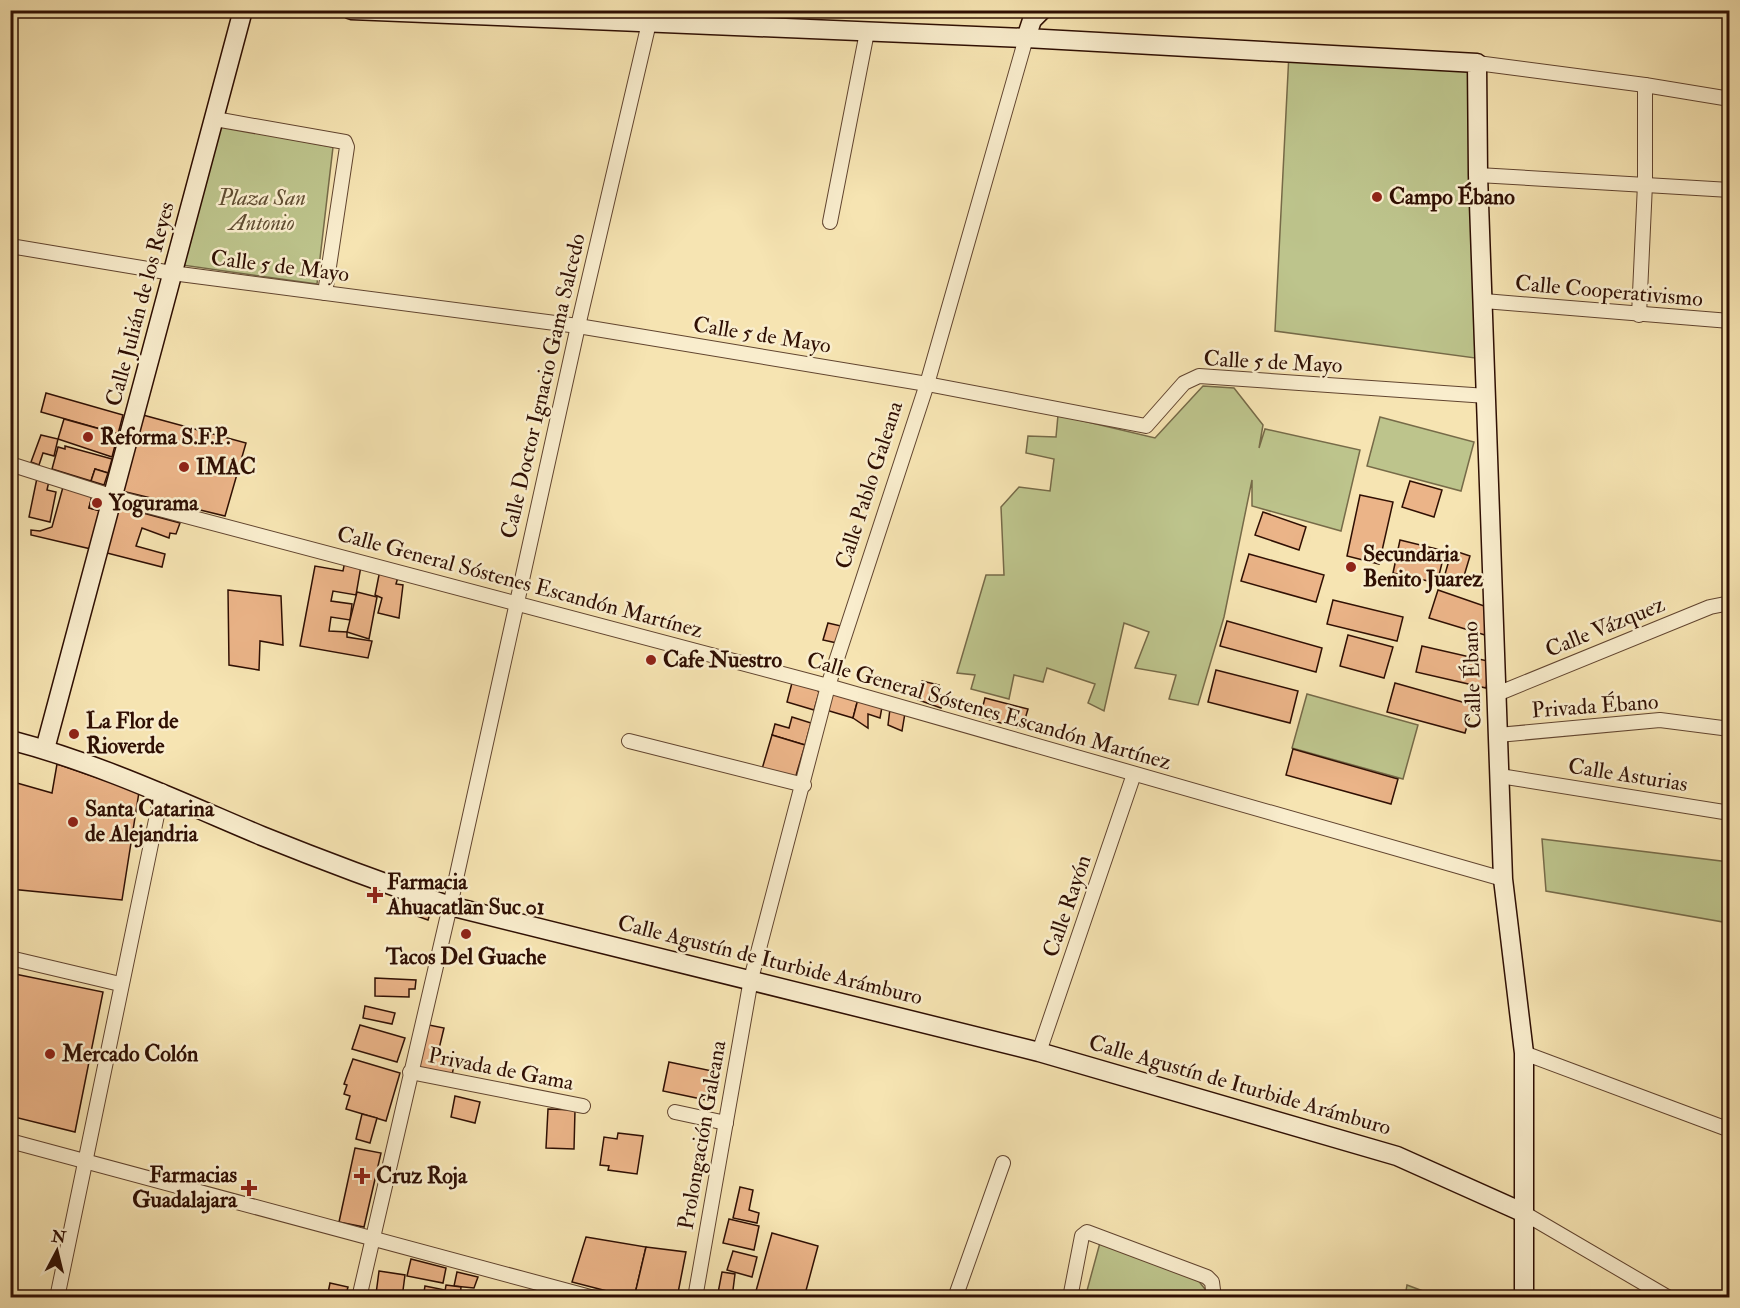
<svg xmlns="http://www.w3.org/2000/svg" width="1740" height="1308" viewBox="0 0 1740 1308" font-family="'IM FELL Double Pica',serif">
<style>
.green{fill:#bdc48c;stroke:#766a48;stroke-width:1.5}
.building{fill:#ebb488;stroke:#2f0f03;stroke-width:1.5}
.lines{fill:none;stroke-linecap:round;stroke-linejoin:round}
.street-casing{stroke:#61442f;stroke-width:16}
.secondary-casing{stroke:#2f0f03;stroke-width:21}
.street{stroke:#f9edcd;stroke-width:14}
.secondary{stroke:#f9edcd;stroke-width:18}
.poi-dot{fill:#8f2418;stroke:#f9edcd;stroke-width:2}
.labels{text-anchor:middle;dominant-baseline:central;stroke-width:5;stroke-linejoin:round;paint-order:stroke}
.poi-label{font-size:22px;font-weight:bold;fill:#2f0f03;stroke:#f9edcd;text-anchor:start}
.park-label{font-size:22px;font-style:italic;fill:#614e33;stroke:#f9edcd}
.street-label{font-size:22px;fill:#2f0f03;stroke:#f9edcd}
</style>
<rect width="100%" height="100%" fill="#f6e4b2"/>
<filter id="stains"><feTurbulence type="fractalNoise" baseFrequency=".00333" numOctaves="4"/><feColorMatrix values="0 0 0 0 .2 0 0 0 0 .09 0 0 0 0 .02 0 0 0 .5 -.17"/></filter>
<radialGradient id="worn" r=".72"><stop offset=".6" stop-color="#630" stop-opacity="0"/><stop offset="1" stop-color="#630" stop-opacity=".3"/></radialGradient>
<g class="green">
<polygon points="1289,53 1468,63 1475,358 1275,331"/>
<polygon points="220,126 333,147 317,284 182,265"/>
<polygon points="1203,386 1234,388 1263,425 1259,448 1265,429 1360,450 1341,531 1252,506 1252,480 1224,617 1198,705 1169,699 1176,675 1135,668 1149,632 1124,623 1104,711 1088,703 1095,684 1047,668 1043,682 1014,675 1009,699 971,689 975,675 957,673 986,575 1004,575 1001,507 1019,487 1050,491 1054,459 1026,453 1028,436 1056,437 1058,415 1155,438"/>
<polygon points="1380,417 1474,442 1461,491 1367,466"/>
<polygon points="1307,694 1418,725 1403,779 1292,748"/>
<polygon points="1542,839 1729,862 1729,923 1546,891"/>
<polygon points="1101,1239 1193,1274 1205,1289 1204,1297 1085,1298"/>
<polygon points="1407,1285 1439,1297 1405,1297"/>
</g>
<g class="building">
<polygon points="46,393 123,415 118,434 41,412"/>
<polygon points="143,415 246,443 225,516 122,491"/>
<polygon points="64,419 118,434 112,457 58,439"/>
<polygon points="41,435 58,439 54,456 43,453 39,465 31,462"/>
<polygon points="65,446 112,459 108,473 95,469 91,481 52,469 58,447 65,449"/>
<polygon points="95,469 108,473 104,485 91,481"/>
<polygon points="37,478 49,481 47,490 56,492 50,522 29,517"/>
<polygon points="1410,481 1442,490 1434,517 1402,507"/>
<polygon points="63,487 92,496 89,508 101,511 91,549 31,535 31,530 40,531 52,527"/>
<polygon points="1360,495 1393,502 1379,564 1347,556"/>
<polygon points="92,496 104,499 101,511 89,508"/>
<polygon points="117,506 180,523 176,534 170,533 169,538 142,528 136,546 165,554 162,567 103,552"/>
<polygon points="1263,512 1306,527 1299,550 1255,535"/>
<polygon points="1400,540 1445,551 1437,583 1393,573"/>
<polygon points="1452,550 1470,556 1461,586 1443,581"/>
<polygon points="1249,554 1324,575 1316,602 1241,581"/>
<polygon points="345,561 361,566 356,595 333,591 331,601 352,604 350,620 331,617 329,631 347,632 347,637 372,641 368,658 300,646 315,566 343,571"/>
<polygon points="380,570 399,574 396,584 403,585 399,618 378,613 382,598 375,595"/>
<polygon points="228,590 281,596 283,645 260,641 259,670 229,665"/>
<polygon points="1438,590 1490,608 1485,635 1429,618"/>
<polygon points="357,592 377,597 369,639 347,632"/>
<polygon points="1333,600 1403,617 1397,641 1327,624"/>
<polygon points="1227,621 1322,648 1316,672 1220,646"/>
<polygon points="828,623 841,626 837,643 823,640"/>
<polygon points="1348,635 1393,647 1384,678 1340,666"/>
<polygon points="1422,646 1492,662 1486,688 1416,672"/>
<polygon points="1216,670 1298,691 1290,723 1208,702"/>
<polygon points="793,679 815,685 819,693 814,710 787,702"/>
<polygon points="922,681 939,685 936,693 945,696 941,708 916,699"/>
<polygon points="1395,683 1473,705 1465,733 1387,712"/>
<polygon points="836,692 858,699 853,718 826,710 831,694"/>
<polygon points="985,698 1028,709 1022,729 980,717"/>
<polygon points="858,699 882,707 880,718 868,714 868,728 853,718"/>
<polygon points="890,709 905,713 902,731 888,725"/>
<polygon points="792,717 811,723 805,745 772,735 775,724 789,728"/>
<polygon points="772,735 805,745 795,779 762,769"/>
<polygon points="1293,749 1398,779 1391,804 1286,775"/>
<polygon points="57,764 139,792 122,900 10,889 10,781 52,793"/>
<polygon points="407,899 432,907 428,920 403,911"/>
<polygon points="10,973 103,992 75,1132 10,1116"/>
<polygon points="375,978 416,980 415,989 409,989 409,997 375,996"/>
<polygon points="365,1006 395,1013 392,1024 363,1018"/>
<polygon points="424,1024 444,1028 438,1053 455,1058 452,1076 414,1068"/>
<polygon points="360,1025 405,1038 397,1062 352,1049"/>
<polygon points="353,1059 400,1073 386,1121 346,1109 350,1096 344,1094 347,1085 344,1084"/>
<polygon points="669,1062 717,1072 711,1101 663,1091"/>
<polygon points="455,1096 480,1102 475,1123 451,1117"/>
<polygon points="548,1109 575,1110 574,1149 546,1148"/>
<polygon points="362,1114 377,1118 370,1143 356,1139"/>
<polygon points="618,1133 643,1136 637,1174 608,1170 609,1166 600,1165 604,1137 617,1139"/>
<polygon points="355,1148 381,1153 364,1227 339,1222"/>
<polygon points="740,1187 753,1190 749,1210 759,1213 757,1223 733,1218"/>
<polygon points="729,1219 759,1226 754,1250 723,1243"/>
<polygon points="772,1233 818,1246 804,1298 782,1298 756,1291"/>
<polygon points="586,1237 646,1247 634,1298 572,1282"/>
<polygon points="646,1247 686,1252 677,1298 634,1298"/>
<polygon points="733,1251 757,1257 752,1277 727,1270"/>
<polygon points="411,1259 446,1268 443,1283 407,1276"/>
<polygon points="379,1271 405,1275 402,1298 376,1294"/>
<polygon points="457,1272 478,1277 474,1288 454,1286"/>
<polygon points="722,1272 735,1274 733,1290 752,1298 717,1298"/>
<polygon points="330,1283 348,1287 345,1298 327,1298"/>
<polygon points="446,1285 461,1287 460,1298 444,1298"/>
<polygon points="425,1286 445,1290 444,1298 423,1298"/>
</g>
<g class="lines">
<defs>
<g id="street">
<polyline points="1477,63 1645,85 1730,99"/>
<polyline points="215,119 345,142 347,147 325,293"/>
<polyline points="1478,175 1730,190"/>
<polyline points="830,222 867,32"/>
<polyline points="10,246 172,273 578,326 927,384 1146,426 1184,383 1199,376 1487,396"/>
<polyline points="1484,301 1730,321"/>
<polyline points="1639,315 1645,184 1645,85"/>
<polyline points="10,464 114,497 828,686 1503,879"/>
<polyline points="1497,694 1710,607 1730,603"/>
<polyline points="1498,735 1660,720 1730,729"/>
<polyline points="629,741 804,785"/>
<polyline points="1500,776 1730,813"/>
<polyline points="10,958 120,984"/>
<polyline points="1039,1052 1134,774"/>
<polyline points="1524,1053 1730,1130"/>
<polyline points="410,1072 583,1106"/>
<polyline points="675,1112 726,1123"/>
<polyline points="10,1141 594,1298"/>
<polyline points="1522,1212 1669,1298"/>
<polyline points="57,1298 162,791"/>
<polyline points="359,1298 450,906 578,326 652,10"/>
<polyline points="695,1298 751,979 828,686 927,384 1026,38"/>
<polyline points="955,1298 1003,1163"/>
<polyline points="1070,1298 1082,1236 1087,1232 1207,1277 1212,1282 1214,1298"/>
</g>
<g id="secondary">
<polyline points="351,10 1026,38 1477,63 1478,175 1503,879 1524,1053 1524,1298"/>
<polyline points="1026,38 1032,20 1042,10"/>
<path d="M10,740C98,763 179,801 262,836C324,861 386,884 450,906L1039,1052L1397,1156L1522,1212"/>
<polyline points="45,749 243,10"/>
</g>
</defs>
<use href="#street" class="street-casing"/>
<use href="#secondary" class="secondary-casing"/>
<use href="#street" class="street"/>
<use href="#secondary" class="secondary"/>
</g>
<g class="poi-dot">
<circle cx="1377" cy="197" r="6"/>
<circle cx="88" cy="437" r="6"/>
<circle cx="184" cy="467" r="6"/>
<circle cx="97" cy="503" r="6"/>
<circle cx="1351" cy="567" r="6"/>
<circle cx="651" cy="660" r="6"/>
<circle cx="74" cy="734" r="6"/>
<circle cx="73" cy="822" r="6"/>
<path d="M372 886h6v6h6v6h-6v6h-6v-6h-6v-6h6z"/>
<circle cx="466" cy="934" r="6"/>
<circle cx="50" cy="1054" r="6"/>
<path d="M359 1167h6v6h6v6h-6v6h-6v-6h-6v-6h6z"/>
<path d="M246 1179h6v6h6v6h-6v6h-6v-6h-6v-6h6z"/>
</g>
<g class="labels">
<g class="poi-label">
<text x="1389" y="197">Campo Ébano</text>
<text x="100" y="437">Reforma S.F.P.</text>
<text x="196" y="467">IMAC</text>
<text x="109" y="503">Yogurama</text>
<text x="1363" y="554">Secundaria<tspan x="1363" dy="25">Benito Juarez</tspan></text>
<text x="663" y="660">Cafe Nuestro</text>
<text x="86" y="721">La Flor de<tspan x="86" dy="25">Rioverde</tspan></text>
<text x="85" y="809">Santa Catarina<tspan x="85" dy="25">de Alejandria</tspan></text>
<text x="387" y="882">Farmacia<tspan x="387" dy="25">Ahuacatlan Suc 01</tspan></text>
<text x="466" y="957" text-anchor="middle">Tacos Del Guache</text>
<text x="62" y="1054">Mercado Colón</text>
<text x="237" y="1175" text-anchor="end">Farmacias<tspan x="237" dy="25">Guadalajara</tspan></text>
<text x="376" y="1176">Cruz Roja</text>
</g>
<g class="park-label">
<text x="262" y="198">Plaza San<tspan x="262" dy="25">Antonio</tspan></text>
</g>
<g class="street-label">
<text transform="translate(280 266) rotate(7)">Calle 5 de Mayo</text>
<text transform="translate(1609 291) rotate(5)">Calle Cooperativismo</text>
<text transform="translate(140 304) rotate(-75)">Calle Julián de los Reyes</text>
<text transform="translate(762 335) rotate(9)">Calle 5 de Mayo</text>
<text transform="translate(1273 362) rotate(3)">Calle 5 de Mayo</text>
<text transform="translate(543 386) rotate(-77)">Calle Doctor Ignacio Gama Salcedo</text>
<text transform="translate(869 485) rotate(-72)">Calle Pablo Galeana</text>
<text transform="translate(520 582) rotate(15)">Calle General Sóstenes Escandón Martínez</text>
<text transform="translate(1605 627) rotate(-22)">Calle Vázquez</text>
<text transform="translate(1472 675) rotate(-92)">Calle Ébano</text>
<text transform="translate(1595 706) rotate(-4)">Privada Ébano</text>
<text transform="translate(989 711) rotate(16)">Calle General Sóstenes Escandón Martínez</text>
<text transform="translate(1628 775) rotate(9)">Calle Asturias</text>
<text transform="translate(1067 906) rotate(-71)">Calle Rayón</text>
<text transform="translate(770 960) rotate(14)">Calle Agustín de Iturbide Arámburo</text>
<text transform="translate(501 1069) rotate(11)">Privada de Gama</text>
<text transform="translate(1240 1085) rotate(16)">Calle Agustín de Iturbide Arámburo</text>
<text transform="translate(702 1135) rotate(-80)">Prolongación Galeana</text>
</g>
</g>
<rect width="1740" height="1308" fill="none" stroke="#f6e4b2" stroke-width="36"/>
<rect x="12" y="12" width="1716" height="1284" fill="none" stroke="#2f0f03" stroke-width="3"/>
<rect x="18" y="18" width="1704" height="1272" fill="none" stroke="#2f0f03" stroke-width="1.5"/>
<g transform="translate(57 1251) rotate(7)" stroke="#f9edcd" stroke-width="4.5" paint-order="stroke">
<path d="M0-4.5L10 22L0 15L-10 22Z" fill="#2f0f03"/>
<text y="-9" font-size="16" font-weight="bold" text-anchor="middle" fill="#2f0f03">N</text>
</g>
<rect width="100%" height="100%" filter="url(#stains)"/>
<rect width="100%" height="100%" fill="url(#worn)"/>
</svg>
